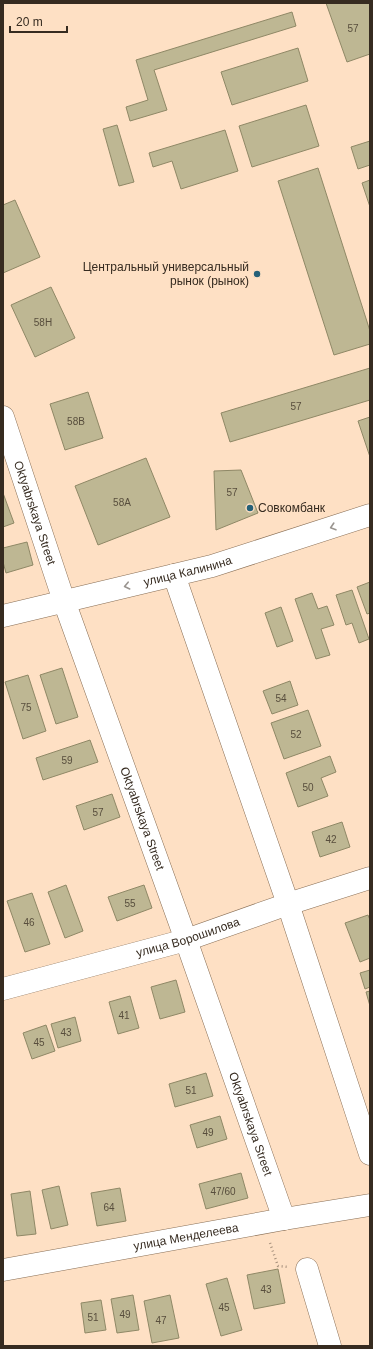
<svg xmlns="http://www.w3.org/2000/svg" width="373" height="1349" viewBox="0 0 373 1349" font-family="Arial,sans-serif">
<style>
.building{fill:#beb793;stroke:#8f8866}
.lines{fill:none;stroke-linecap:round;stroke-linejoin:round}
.minor-casing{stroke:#896f56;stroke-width:23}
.tertiary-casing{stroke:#896f56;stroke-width:23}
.path{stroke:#a6907c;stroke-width:2.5;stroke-dasharray:1 3;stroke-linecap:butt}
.minor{stroke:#fff;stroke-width:22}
.tertiary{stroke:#fff;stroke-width:22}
.oneway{stroke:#9a9590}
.poi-dot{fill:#256078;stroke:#fee0c4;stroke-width:1.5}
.labels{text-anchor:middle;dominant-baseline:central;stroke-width:3;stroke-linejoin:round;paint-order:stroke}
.number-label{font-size:10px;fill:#584e3d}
.poi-label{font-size:12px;fill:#362b20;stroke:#fee0c4;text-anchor:end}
.street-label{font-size:12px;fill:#362b20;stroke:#fee0c4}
</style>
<rect width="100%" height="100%" fill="#fee0c4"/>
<g class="building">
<polygon points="326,3 370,3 370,54 347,62"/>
<polygon points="292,12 296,26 154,70 167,110 130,121 126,107 148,100 136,60"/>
<polygon points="298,48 308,81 232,105 221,72"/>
<polygon points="306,105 319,146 252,167 239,126"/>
<polygon points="117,125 134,182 119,186 103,129"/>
<polygon points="225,130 238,171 181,189 172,161 153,167 149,153"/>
<polygon points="370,141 370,165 358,169 351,147"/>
<polygon points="318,168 370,331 370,344 334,355 278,181"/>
<polygon points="370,180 370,207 362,183"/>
<polygon points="15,200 40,257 3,273 3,205"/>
<polygon points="51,287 75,338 35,357 11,305"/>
<polygon points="370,368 370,400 230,442 221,413"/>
<polygon points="88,392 103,438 65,450 50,404"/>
<polygon points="370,417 370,457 358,421"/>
<polygon points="146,458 170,517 98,545 75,486"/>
<polygon points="241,470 258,513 216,530 214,471"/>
<polygon points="3,493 14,523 3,527"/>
<polygon points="27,542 33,565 6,573 3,562 3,548"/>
<polygon points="370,582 370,613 367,614 357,587"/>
<polygon points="352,590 369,639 359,643 352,623 346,625 336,595"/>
<polygon points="312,593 318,609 327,606 334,625 321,629 330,655 316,659 295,599"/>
<polygon points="281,607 293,641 277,647 265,613"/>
<polygon points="62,668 78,717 56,724 40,675"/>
<polygon points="28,675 46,731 23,739 5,682"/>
<polygon points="290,681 298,705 272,714 263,691"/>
<polygon points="308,710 321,746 284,759 271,723"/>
<polygon points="90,740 98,762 43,780 36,758"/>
<polygon points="330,756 336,772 321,778 328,796 298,807 286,773"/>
<polygon points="112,794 120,817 84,830 76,806"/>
<polygon points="342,822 350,847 320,857 312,832"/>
<polygon points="66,885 83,931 65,938 48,892"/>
<polygon points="144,885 152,908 117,921 108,897"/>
<polygon points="32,893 50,944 25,952 7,901"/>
<polygon points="368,915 370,920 370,958 360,962 345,923"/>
<polygon points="370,970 370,987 365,989 360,973"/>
<polygon points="176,980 185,1012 160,1019 151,987"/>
<polygon points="370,991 370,1006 366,992"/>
<polygon points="130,996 139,1028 118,1034 109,1002"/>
<polygon points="75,1017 81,1041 58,1048 51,1024"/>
<polygon points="46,1025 55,1051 32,1059 23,1033"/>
<polygon points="206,1073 213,1096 175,1107 169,1084"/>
<polygon points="220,1116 227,1139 197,1148 190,1125"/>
<polygon points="241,1173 248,1198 206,1209 199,1184"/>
<polygon points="59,1186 68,1225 51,1229 42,1190"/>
<polygon points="120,1188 126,1221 97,1226 91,1193"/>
<polygon points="30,1191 36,1234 17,1236 11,1194"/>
<polygon points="278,1269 285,1303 254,1309 247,1275"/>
<polygon points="227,1278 242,1330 221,1336 206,1284"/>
<polygon points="133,1295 139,1330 117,1333 111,1299"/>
<polygon points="170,1295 179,1338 152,1343 144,1301"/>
<polygon points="101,1300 106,1330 85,1333 81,1303"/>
</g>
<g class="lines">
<defs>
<g id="minor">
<path id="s1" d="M3,417L64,601L186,940L284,1219"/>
<polyline points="174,575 288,904 370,1154"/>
<path id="s2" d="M3,989L186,940L288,904L370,878"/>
<polyline points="307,1269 330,1346"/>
</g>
<g id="tertiary">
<path id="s3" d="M3,616L212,566L370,515"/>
<path id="s4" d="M3,1270L284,1219L370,1205"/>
</g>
</defs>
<use href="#minor" class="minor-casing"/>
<use href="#tertiary" class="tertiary-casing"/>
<polyline class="path" points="270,1243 278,1266 288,1267"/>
<use href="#minor" class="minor"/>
<use href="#tertiary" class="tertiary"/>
</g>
<defs><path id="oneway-chevron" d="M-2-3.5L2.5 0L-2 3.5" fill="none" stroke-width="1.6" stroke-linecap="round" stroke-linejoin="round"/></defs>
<g class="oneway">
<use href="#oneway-chevron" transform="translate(333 527) rotate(162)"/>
<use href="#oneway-chevron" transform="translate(127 586) rotate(167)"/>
</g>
<g class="poi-dot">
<circle cx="257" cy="274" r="4"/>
<circle cx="250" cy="508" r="4"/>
</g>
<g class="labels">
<g class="number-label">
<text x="353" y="28">57</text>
<text x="43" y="322">58Н</text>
<text x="296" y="406">57</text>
<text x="76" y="421">58В</text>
<text x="232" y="492">57</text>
<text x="122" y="502">58А</text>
<text x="281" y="698">54</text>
<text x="26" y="707">75</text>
<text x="296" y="734">52</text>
<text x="67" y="760">59</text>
<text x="308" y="787">50</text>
<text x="98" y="812">57</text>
<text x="331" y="839">42</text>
<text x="130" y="903">55</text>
<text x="29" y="922">46</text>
<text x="124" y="1015">41</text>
<text x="66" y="1032">43</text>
<text x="39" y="1042">45</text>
<text x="191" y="1090">51</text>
<text x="208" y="1132">49</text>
<text x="223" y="1191">47/60</text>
<text x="109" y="1207">64</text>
<text x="266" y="1289">43</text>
<text x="224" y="1307">45</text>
<text x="125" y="1314">49</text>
<text x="93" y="1317">51</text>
<text x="161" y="1320">47</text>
</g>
<g class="poi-label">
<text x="249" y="267">Центральный универсальный<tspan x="249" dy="14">рынок (рынок)</tspan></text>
<text x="258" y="508" text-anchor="start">Совкомбанк</text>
</g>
<g class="street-label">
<text stroke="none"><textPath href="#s1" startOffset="101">Oktyabrskaya Street</textPath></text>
<text stroke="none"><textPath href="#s3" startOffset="190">улица Калинина</textPath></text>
<text stroke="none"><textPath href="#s1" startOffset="425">Oktyabrskaya Street</textPath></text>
<text stroke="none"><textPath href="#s2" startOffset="192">улица Ворошилова</textPath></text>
<text stroke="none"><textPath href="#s1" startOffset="749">Oktyabrskaya Street</textPath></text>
<text stroke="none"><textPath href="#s4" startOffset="186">улица Менделеева</textPath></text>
</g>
</g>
<rect width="373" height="1349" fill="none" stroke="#362b20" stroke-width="8"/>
<path d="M10 26v6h57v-6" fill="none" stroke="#362b20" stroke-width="2"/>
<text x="16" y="26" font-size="12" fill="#362b20" stroke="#fee0c4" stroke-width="3" paint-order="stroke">20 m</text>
</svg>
